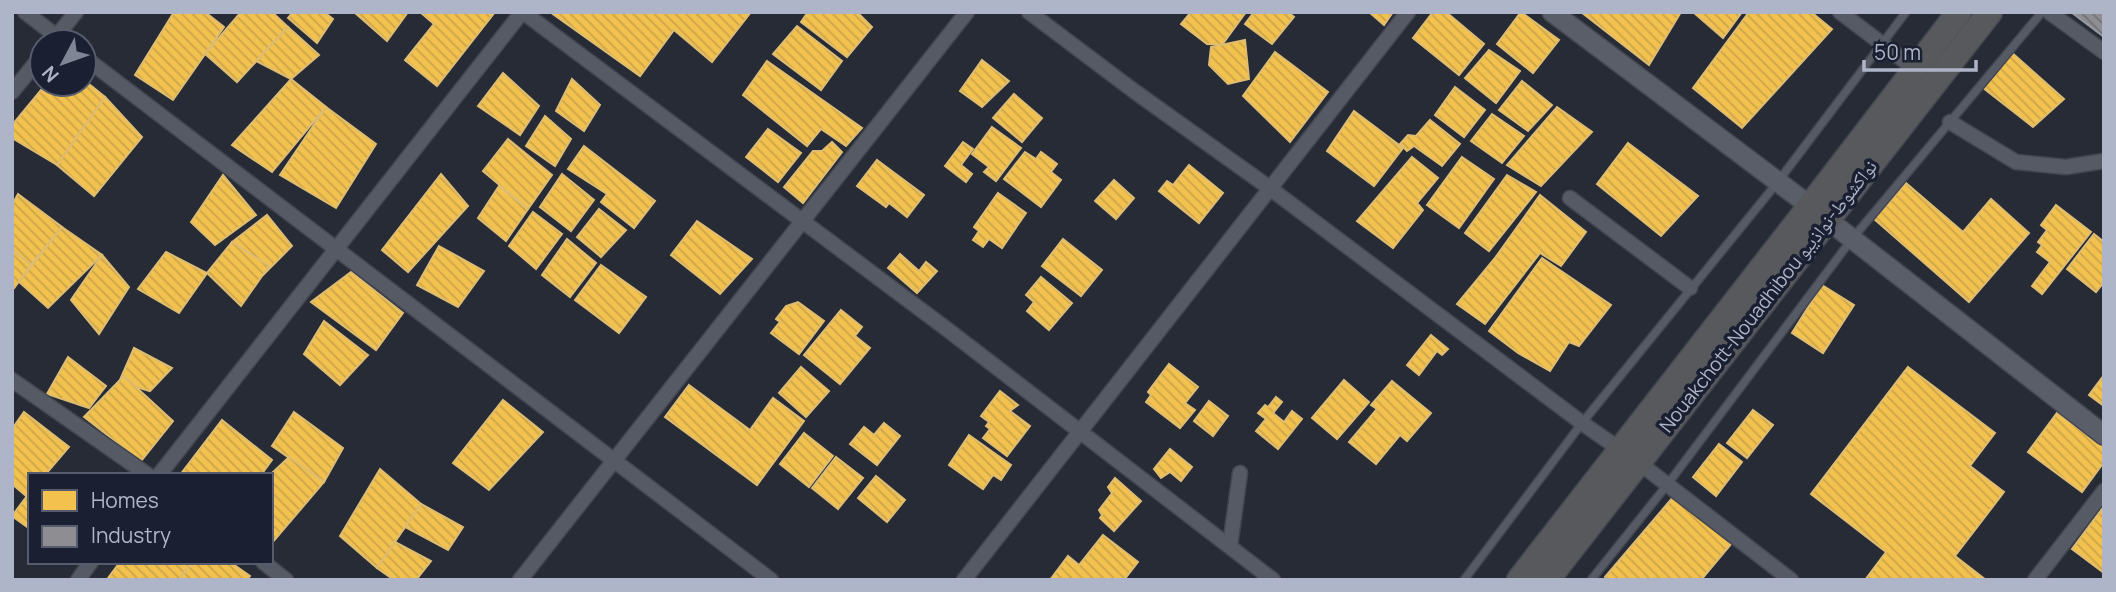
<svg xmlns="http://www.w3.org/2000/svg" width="2116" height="592" viewBox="0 0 2116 592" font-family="Manrope,'Noto Naskh Arabic',sans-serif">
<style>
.homes{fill:url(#homes-back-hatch);stroke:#debd73;stroke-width:2}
.industry{fill:url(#industry-back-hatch);stroke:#9799a2;stroke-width:2}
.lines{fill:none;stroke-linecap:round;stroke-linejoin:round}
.lane-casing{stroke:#43464f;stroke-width:10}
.street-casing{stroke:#43464f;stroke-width:17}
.secondary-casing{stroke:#43464f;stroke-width:22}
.highway-casing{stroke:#434751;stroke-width:27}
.lane{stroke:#565a64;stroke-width:7}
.street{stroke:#565a64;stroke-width:14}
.secondary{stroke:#5a5e69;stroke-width:19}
.highway{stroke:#57595d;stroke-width:24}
.labels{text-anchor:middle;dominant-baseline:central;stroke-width:7;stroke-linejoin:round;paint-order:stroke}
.street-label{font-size:19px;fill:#afb5c8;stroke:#1a2031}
</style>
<defs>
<pattern id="homes-back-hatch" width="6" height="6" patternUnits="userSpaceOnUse" patternTransform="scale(1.75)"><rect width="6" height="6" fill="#f2c14e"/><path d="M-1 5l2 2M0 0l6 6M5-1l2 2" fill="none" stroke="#cca54a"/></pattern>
<pattern id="industry-back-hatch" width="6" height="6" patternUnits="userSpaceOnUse" patternTransform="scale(1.75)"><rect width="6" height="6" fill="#8d8d92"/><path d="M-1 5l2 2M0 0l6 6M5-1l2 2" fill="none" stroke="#727378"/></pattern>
</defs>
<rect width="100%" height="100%" fill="#262b36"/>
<g class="homes">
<polygon points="174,12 205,12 224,27 173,100 135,75"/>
<polygon points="241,12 272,12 288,27 237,82 205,54"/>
<polygon points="293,12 324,12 333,19 317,43 288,18"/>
<polygon points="354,12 408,12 387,41"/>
<polygon points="420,12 495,12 437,86 405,60 434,24"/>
<polygon points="550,12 751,12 712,62 674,30 640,76"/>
<polygon points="808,12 857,12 872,27 847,57 801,22"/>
<polygon points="1191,12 1246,12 1222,45 1207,44 1181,24"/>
<polygon points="1254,12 1288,12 1294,17 1272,44 1245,24"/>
<polygon points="1369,12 1393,12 1384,25"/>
<polygon points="1433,12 1446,12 1484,44 1459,75 1413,38"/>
<polygon points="1521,12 1559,40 1533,73 1497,44"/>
<polygon points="1581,12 1681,12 1649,65"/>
<polygon points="1693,12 1742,12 1723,38"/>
<polygon points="1749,12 1811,12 1832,29 1742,128 1693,88"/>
<polygon points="797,26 842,61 821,90 773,54"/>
<polygon points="288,27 319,55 291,79 256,61"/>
<polygon points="1245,40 1249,79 1228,84 1209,65 1211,47"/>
<polygon points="1489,50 1520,71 1496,103 1465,78"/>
<polygon points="2010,51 2064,99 2033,127 1982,87"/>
<polygon points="1275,52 1328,92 1290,142 1243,96"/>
<polygon points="982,60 1009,81 982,107 960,91"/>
<polygon points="767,61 862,128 846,146 821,129 807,146 743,95"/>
<polygon points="503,73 539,106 520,135 478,106"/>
<polygon points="291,79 326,107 272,172 232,145"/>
<polygon points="572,79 600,105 584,131 556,111"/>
<polygon points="84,80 105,97 57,165 12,138 12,125 46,84 84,84"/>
<polygon points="1522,81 1552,105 1528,131 1499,110"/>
<polygon points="1455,87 1485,110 1464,137 1435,115"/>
<polygon points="1014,94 1042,118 1022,142 993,118"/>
<polygon points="105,97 142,137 94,196 57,165"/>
<polygon points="326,107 376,144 336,208 280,175"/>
<polygon points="1557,107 1592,132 1541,186 1507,165"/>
<polygon points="1354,111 1403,148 1374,186 1327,151"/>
<polygon points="1492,114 1524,136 1502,163 1471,141"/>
<polygon points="545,116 571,139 555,166 526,146"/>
<polygon points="1430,120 1460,144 1442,166 1414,146 1407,151 1400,144 1408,135 1416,136"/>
<polygon points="992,127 1021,148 996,181 984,172 989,167 972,154"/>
<polygon points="768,129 801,153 778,182 746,157"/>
<polygon points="508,139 552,175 528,209 483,171"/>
<polygon points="832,142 842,152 803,203 784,187 813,151 822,151"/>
<polygon points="963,142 973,149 961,165 972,174 966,182 945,166"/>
<polygon points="1628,143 1698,196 1661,236 1597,184"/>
<polygon points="584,146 655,201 634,228 601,202 607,194 568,169"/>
<polygon points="1025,152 1036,159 1041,152 1057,164 1051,172 1061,180 1041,207 1004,179"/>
<polygon points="1412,157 1438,178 1417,203 1423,210 1393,248 1357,221"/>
<polygon points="1462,157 1494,179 1459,228 1427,205"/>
<polygon points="877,160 924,195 907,217 889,203 886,207 857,186"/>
<polygon points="1189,165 1223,193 1199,223 1159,191 1167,181 1173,185"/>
<polygon points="441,174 468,206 408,272 382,250"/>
<polygon points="562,174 594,200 571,231 540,207"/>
<polygon points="223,175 256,215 215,245 191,222"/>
<polygon points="1507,175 1536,192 1489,251 1465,233"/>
<polygon points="1114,180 1134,198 1116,219 1095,201"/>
<polygon points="1906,183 1963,232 1991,199 2029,233 1969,302 1874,219"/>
<polygon points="499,186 528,209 506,241 478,218"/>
<polygon points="998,193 1026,213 1002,248 989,239 983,247 973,240 979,231 974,227"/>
<polygon points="18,194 62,227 31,265 12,249 12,205"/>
<polygon points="1540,195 1586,232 1561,266 1540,253 1485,324 1457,304 1495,258"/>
<polygon points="2056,205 2091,232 2042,294 2032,286 2050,262 2037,252 2042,245 2038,242 2047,230 2041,225"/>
<polygon points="599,209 626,230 601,257 577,237"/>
<polygon points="533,212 562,234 536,269 509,246"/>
<polygon points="267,215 292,246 263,275 232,242"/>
<polygon points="697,221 752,259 720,294 671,255"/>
<polygon points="62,227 102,255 48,308 19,282"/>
<polygon points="2094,234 2104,242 2104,282 2096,292 2067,269"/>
<polygon points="567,239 596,263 570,297 542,275"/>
<polygon points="1063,239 1102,270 1081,296 1042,266"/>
<polygon points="232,242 269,266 241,306 207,273"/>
<polygon points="439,246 484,271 458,307 417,285"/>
<polygon points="12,249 31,265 12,291"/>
<polygon points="166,252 207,273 179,313 138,289"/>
<polygon points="900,254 919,271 926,262 937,271 917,293 888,268"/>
<polygon points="102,255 129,287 99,334 71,300"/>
<polygon points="1542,258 1611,305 1579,346 1569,342 1550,371 1518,353 1489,331"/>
<polygon points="601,265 646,297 619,333 575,300"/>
<polygon points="351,272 403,313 376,350 311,302"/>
<polygon points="1041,277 1072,303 1049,330 1027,311 1034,302 1026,295"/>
<polygon points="1822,285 1854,305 1823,353 1792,333"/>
<polygon points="798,302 824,321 799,354 771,333 780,322 776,319 786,306"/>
<polygon points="841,310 862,327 855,336 870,348 840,384 804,355"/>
<polygon points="324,321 368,355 340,385 304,354"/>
<polygon points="1431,335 1448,349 1442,355 1437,351 1419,375 1407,365"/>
<polygon points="134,348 172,368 150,391 119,382"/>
<polygon points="68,357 106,386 89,408 47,394"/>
<polygon points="1169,364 1198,387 1185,403 1195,410 1180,428 1146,402 1151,395 1148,392"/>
<polygon points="801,367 829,391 806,417 779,393"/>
<polygon points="1908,367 1995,433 1970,466 2004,492 1955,556 1986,580 1865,580 1886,552 1811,494"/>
<polygon points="2104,375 2104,406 2089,395"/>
<polygon points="124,376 173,421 141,461 84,417"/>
<polygon points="1344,380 1369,402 1337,439 1312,418"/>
<polygon points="1392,381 1431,413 1407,441 1400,435 1376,464 1349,442 1377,409 1371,405"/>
<polygon points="689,385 750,430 773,398 804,421 757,485 665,417"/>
<polygon points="1000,391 1018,405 1010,411 1030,426 1007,456 983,438 990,429 986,426 989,422 981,416"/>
<polygon points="1276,397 1282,402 1273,413 1284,422 1292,411 1302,419 1278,449 1256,431 1266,419 1258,413 1265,405 1268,407"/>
<polygon points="503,400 543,432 489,490 453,463"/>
<polygon points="1209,401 1228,416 1213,436 1194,421"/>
<polygon points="1753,410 1773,425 1747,458 1727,443"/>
<polygon points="24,412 69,447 45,475 30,475 30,492 26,496 12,484 12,429"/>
<polygon points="294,412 343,448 324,482 272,446"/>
<polygon points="2057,413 2104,447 2104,462 2082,492 2028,452"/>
<polygon points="222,420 272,460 261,475 180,475"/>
<polygon points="884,423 900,436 877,465 850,444 864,427 874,435"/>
<polygon points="804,433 833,456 809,487 780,464"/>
<polygon points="969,435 1011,465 1001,480 993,475 983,489 949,465"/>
<polygon points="1719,444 1742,462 1716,496 1693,477"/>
<polygon points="1170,449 1192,467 1181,481 1170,472 1161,478 1154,469"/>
<polygon points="289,457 324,482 271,544 270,475"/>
<polygon points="836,457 863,478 838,509 812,488"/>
<polygon points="380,469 421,504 377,568 340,536"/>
<polygon points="876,476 905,500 887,522 858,498"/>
<polygon points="1115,478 1141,501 1114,531 1100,518 1102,515 1099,510 1112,493 1108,487"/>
<polygon points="30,492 30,529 12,516"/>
<polygon points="1674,496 1731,544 1701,580 1608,580 1605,577"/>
<polygon points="421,504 463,527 448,550 405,527"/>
<polygon points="2104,506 2104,573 2072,549"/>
<polygon points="1103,535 1138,562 1124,580 1050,580 1068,556 1079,565"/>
<polygon points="395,542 431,561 416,580 394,580 377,568"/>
<polygon points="120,562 192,562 179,580 109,580 108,578"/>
<polygon points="192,562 230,562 250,576 247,580 179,580"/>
</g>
<polygon class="industry" points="2071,12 2104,12 2104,37"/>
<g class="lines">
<defs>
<g id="lane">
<polyline points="1464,580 1582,423 1777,183 1906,12"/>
<polyline points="1591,580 1667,485 1852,239 2042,12"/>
</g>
<g id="street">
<polyline points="25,12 64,42"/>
<polyline points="523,12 948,330 1273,580"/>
<polyline points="1029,12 1134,91 1271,189 1582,423 1638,462 1791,580"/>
<polyline points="1840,12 1915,69"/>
<polyline points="2049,12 2104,52"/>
<polyline points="52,42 76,12"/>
<polyline points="84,57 771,580"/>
<polyline points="12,92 42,55"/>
<polyline points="1950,122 2016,162 2066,167 2104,161"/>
<polyline points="1570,198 1690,288"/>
<polyline points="12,380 148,475"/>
<polyline points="159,475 522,12"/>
<polyline points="1230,546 1240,473"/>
<polyline points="263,562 286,580"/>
<polyline points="78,580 91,562"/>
<polyline points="520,580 967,12"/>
<polyline points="964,580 1408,12"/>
<polyline points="2035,580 2104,491"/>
</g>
<polyline id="secondary" points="1552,12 1810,206 2104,435"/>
<g id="highway">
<polyline points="1519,580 1810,206 1959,12"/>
<polyline points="1547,580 1990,12"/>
</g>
</defs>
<use href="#lane" class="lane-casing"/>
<use href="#street" class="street-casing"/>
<use href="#secondary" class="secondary-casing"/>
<use href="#highway" class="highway-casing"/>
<use href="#lane" class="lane"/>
<use href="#street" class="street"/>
<use href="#secondary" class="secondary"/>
<use href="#highway" class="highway"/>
</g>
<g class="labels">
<g class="street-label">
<text transform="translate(1768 296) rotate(-52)">Nouakchott-Nouadhibou نواكشوط-نواذيبو</text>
</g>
</g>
<rect width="2116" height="592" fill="none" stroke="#afb5c8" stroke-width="28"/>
<rect x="28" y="473" width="245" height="91" fill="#1a2031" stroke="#565c6d" stroke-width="2"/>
<rect x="42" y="490" width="35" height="21" fill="#f2c14e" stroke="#565c6d" stroke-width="2"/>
<text x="91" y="508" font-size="21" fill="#afb5c8">Homes</text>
<rect x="42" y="526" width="35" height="21" fill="#8d8d92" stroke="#565c6d" stroke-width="2"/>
<text x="91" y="543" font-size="21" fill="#afb5c8">Industry</text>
<g transform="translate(63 63) rotate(229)"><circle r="33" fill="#1a2031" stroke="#565c6d" stroke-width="2"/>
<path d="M0-5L12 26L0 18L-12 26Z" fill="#7f8595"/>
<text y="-10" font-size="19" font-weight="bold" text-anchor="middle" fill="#afb5c8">N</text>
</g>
<path d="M1864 60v10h112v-10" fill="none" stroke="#afb5c8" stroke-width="3.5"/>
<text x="1874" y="60" font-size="21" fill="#afb5c8" stroke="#1a2031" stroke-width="5" paint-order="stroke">50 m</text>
</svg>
